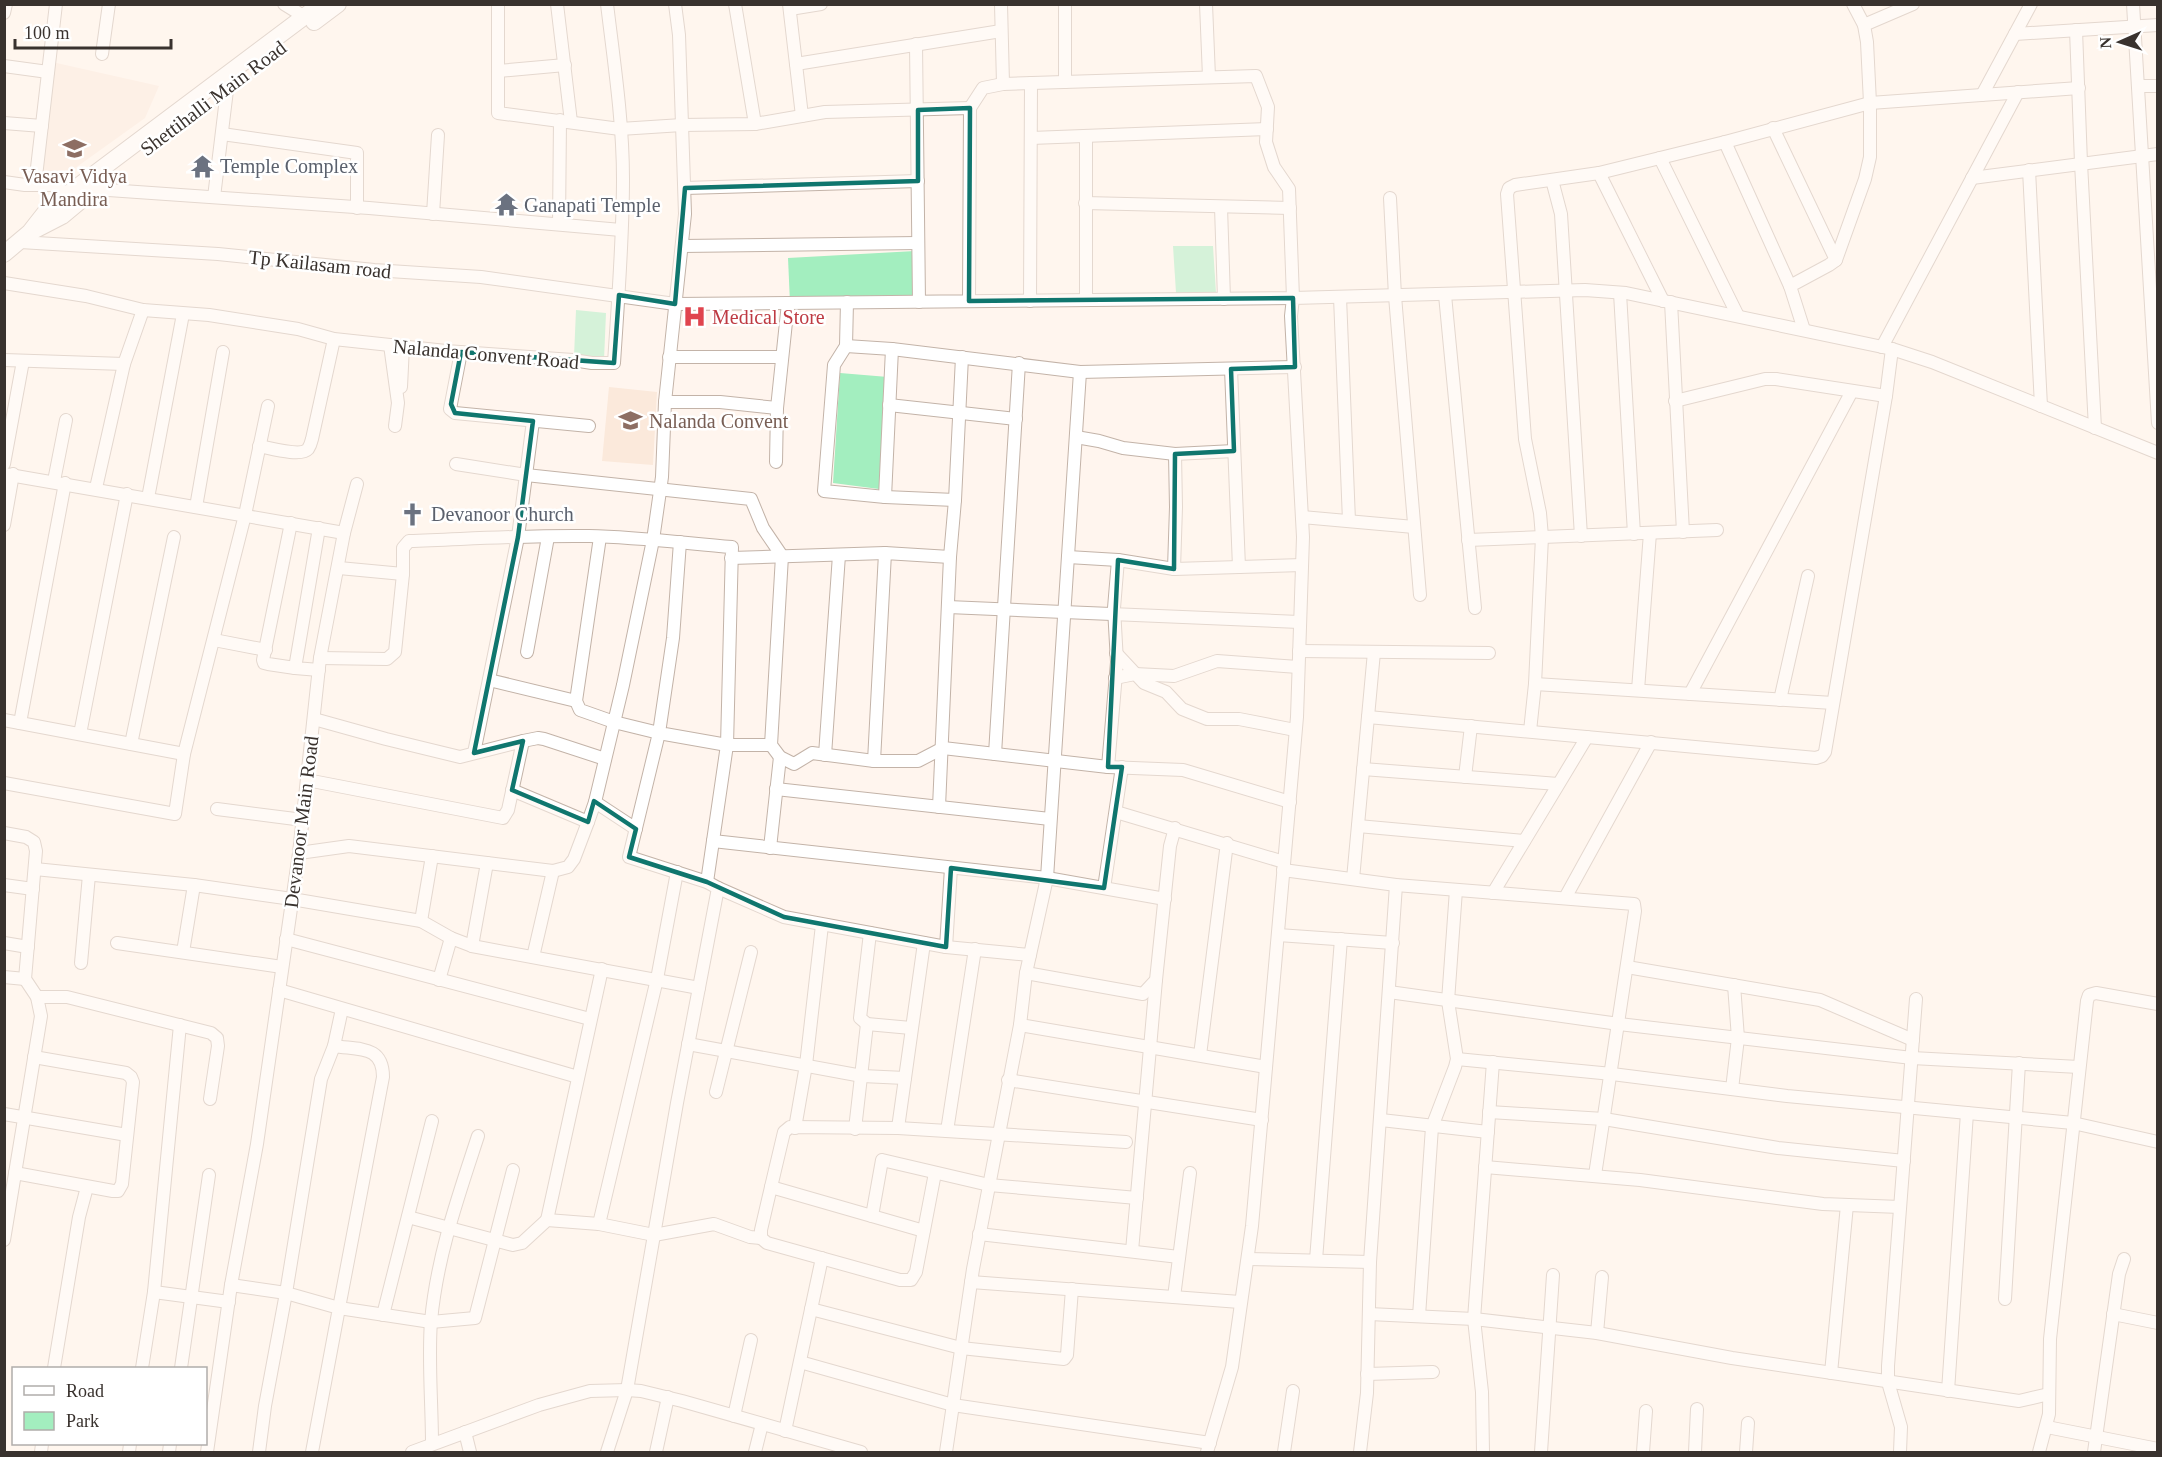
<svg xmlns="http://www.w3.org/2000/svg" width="2162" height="1457" viewBox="0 0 2162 1457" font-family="Georgia,serif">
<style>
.built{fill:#fbe9db}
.green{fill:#a3eebf}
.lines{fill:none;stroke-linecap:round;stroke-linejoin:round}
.minor-casing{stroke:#c3b3a8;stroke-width:14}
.major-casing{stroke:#c3b3a8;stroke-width:18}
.minor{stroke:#fff;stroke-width:12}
.major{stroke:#fff;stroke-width:16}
.marked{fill:none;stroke:#0f766e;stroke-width:4.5;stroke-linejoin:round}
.labels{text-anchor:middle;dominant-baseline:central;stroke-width:5;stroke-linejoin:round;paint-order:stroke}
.street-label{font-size:20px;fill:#39322e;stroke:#fff}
.worship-label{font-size:20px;fill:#5b616d;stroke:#fff;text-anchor:start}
.education-label{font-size:20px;fill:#785e54;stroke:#fff}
.health-label{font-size:20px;fill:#be3a42;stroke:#fff;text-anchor:start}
</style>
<rect width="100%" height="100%" fill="#fff5ee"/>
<g class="built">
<polygon points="52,62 159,86 145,118 57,181 41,178"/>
<polygon points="609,387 657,392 653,465 602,461"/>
</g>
<g class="green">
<polygon points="1173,246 1213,246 1216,293 1176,293"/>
<polygon points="915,251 917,297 790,303 788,258"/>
<polygon points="576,310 606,313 604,360 574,356"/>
<polygon points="840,373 888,377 879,489 833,483"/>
</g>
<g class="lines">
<defs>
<g id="minor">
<polyline points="284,4 305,17"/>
<polyline points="498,4 498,113 620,129 682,125 755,124 825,112 970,108"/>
<polyline points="557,4 571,122"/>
<polyline points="735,4 755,124"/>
<polyline points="789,4 802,116"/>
<polyline points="1001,4 1003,84"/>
<polyline points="1065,4 1065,82"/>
<polyline points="1206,4 1209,77"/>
<polyline points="2133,4 2158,423"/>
<polyline points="790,9 821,4"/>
<polyline points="4,13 6,4"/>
<polyline points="1864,25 1913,4"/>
<polyline points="2076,30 2081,163 2095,428"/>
<polyline points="2015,34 2158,25"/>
<polyline points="916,44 919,302"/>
<polyline points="102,54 109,4"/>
<polyline points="796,64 1001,31"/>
<polyline points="4,66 48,72"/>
<polyline points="498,71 565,65"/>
<polyline points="2138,86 2158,86"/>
<polyline points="1982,95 2031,4"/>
<polyline points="4,123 42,126"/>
<polyline points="1773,128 1836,260"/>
<polyline points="222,134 357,153 357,208"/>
<polyline points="1031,138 1267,129"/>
<polyline points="1086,138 1086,300"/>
<polyline points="1725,142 1790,286"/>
<polyline points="1660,158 1738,316"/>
<polyline points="2029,170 2041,406"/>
<polyline points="1599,173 1663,301"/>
<polyline points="1972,178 2158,154"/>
<polyline points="1552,180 1561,214 1581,536"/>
<polyline points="4,182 25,185 52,185 68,194"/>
<polyline points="35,185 56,4"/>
<polyline points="91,186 94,189 369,208 621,230"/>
<polyline points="685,188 918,181"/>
<polyline points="214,197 228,82"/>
<polyline points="1390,198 1395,296 1420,595"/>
<polyline points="1085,203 1290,208"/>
<polyline points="1221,207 1224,299"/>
<polyline points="433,214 438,135"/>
<polyline points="559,224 560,120"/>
<polyline points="20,242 218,254 374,270 481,277 675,304 1293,298 1289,189 1274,167 1266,142 1268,107 1256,76 1003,84 983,88 970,108 969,301"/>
<polyline points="682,246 918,243"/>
<path d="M4,283L86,296L143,310L209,315L298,329L334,339L446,351L573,360L592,363H614C618,301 623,240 623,179C623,121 614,62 607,4"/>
<polyline points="1620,293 1634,534"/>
<polyline points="1445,295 1475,608"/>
<polyline points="1340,297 1349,521"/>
<polyline points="1030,301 1031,83"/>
<polyline points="847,302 846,346 834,365 824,491 885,497 955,500 950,557 939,807"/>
<polyline points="1671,302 1683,532"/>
<polyline points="1804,330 1790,286 1829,265 1836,260 1865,179 1870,157 1870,103 1867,42 1864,25 1853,4"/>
<polyline points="390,345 398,403 395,426"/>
<polyline points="846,346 892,349 1080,372 1295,367"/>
<polyline points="1882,347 2018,92"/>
<polyline points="461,352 450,409 455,413 589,426"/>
<polyline points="669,357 782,357"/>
<polyline points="4,360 124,364"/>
<polyline points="1231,369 1239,567"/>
<polyline points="401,387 403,346"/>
<polyline points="1675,401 1765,379 1776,379 1886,396"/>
<polyline points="665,402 720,402 777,408"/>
<polyline points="889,405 1016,419"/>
<polyline points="1076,437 1099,441 1123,448 1175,454 1234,451"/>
<path d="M259,446C270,448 301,457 308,449C310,446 311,443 312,439L334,339"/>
<polyline points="776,462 777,408 788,303"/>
<polyline points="4,464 23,361"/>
<polyline points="456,464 526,475 751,499 763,528 782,556 771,745 780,757 794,764 812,753 874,761 918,761 943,748 1108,767 1183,770 1290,802"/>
<polyline points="4,474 344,533"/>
<polyline points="54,481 66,420"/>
<polyline points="96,488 124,364 143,310"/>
<polyline points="885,497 892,349"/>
<polyline points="148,498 183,314"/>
<polyline points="955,500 962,357"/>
<polyline points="196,507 223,352"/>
<polyline points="1302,517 1414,527"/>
<polyline points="291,523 263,660 264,663 268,664 295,668"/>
<polyline points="4,525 13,474"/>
<polyline points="319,528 295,668 319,670"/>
<polyline points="600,537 576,701 580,710 614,722 659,733 629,857 707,882 718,888 677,1103 627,1390 607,1452"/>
<polyline points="1468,540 1717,530"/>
<polyline points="680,542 673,638 659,733 727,745 771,745"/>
<polyline points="1068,557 1118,560 1174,569 1302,565"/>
<polyline points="731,558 885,553"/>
<polyline points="339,568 403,574"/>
<polyline points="1174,569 1176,507 1175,454"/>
<polyline points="948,607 1299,622"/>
<polyline points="214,640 266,650"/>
<polyline points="1299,651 1489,653"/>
<polyline points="527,652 548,537"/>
<polyline points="1116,653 1144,683 1166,692 1182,709 1207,719 1239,719 1295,730"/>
<path d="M320,658L387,659L395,652L403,574V548L409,541C469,539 529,535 589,536C637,537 684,543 732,547L727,745L707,882"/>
<polyline points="1115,678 1135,674 1174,676 1217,661 1298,667"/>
<polyline points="489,680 576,701"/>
<polyline points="1535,684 1833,703"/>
<polyline points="1638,690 1650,533"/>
<polyline points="1690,694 1852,391"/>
<polyline points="1780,700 1808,576"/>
<polyline points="1368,717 1816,758 1822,756 1825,752 1886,396 1892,349"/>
<polyline points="4,720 184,754"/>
<polyline points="20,723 65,483"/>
<polyline points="1530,731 1535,684 1542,537 1540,513 1525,439 1507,194 1509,188 1515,185 1599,173 1725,142 1870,103 2079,88"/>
<polyline points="80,734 127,494"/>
<polyline points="523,741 538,738 544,739 605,759"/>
<polyline points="131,744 174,537"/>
<polyline points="474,753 518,537 533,421"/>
<polyline points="995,754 1019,363"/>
<polyline points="825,755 839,555"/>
<polyline points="874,761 885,553 950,557"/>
<polyline points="1108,767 1117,662 1114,608 1118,560"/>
<polyline points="1363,769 1558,784"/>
<polyline points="1465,777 1471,726"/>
<polyline points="307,780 503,818 508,810 523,741 460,757 386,739 314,719"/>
<polyline points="4,783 175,814 184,754 245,515 268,406"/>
<polyline points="776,789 1050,819"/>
<polyline points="512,790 588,822 595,802 623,685 653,540 662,477 665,402 685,214 679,35 675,4"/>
<polyline points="595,802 636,829"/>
<polyline points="217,809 303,820"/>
<polyline points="1116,812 1284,862"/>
<polyline points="1358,826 1524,841"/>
<polyline points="4,833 26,837 34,842 36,851 25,979 37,997 41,1016 4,1240"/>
<polyline points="713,841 1047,878 1165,899"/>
<polyline points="770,848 780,757"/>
<polyline points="299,853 349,846 553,871 568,867 574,859 588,822"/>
<polyline points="35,869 194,885 292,899 421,921 451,938 472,946 699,988"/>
<polyline points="1283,870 1396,885 1634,904 1635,911 1595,1175"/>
<polyline points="1353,879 1374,652"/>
<polyline points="4,885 33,889"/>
<polyline points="718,888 784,917 946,947 1030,955"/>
<polyline points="1104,888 1122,767"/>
<polyline points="1493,893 1587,737"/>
<polyline points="1565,898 1651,742"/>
<polyline points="421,921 432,856"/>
<polyline points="870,933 860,1018 867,1024 911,1028"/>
<polyline points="1278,935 1393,943"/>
<polyline points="286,939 590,1019"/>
<polyline points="4,943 28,947"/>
<polyline points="117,943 282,967"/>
<polyline points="472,946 487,863"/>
<polyline points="946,947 951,868"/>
<polyline points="183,952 194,885"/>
<polyline points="533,957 553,871"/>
<polyline points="81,963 89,875"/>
<polyline points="1627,967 1820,1000 1913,1040"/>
<polyline points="1026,973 1143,994 1156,980 1170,846 1175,828"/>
<polyline points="4,977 25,979"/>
<polyline points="439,980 451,938"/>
<polyline points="279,990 578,1077"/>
<polyline points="1389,992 1619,1024 1912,1058 2079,1067"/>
<polyline points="37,997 67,997 211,1033 217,1038 218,1046 210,1099"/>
<polyline points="1020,1025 1266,1067"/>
<polyline points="688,1044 862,1076 905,1078"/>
<path d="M334,1046C359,1050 383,1045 383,1077L339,1308L431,1322L475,1318L513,1170"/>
<polyline points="1200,1055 1227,843"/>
<polyline points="1457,1059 1612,1074 1787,1096 2073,1123 2158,1142"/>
<polyline points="1008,1080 1262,1120"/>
<polyline points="1732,1089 1738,1038 1734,985"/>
<polyline points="716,1092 751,952"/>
<polyline points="1489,1112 1604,1119 1778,1148 1904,1161"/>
<polyline points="4,1114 127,1135"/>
<polyline points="1381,1120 1488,1132"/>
<polyline points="795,1128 806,1065 822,925"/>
<polyline points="898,1128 924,943"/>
<polyline points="855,1129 867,1024"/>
<polyline points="947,1131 975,949"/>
<polyline points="1485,1167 1640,1180 1823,1204 1900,1207"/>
<polyline points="15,1173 113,1191 118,1191 122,1184 133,1082 131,1077 126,1073 34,1057"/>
<polyline points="771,1187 784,1132 790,1127 898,1128 1126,1142"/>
<polyline points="872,1216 882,1160 989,1185 1137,1198"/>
<polyline points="408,1217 513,1245 522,1243 547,1220 599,1224 654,1235 714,1224 750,1237 761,1238"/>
<polyline points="547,1220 602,969"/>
<polyline points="599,1224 657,979 677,872"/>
<polyline points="924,1231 771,1187 761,1230 761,1238 767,1243 900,1280 911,1280 916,1272 935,1173"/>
<polyline points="979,1234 1179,1257"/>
<polyline points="1132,1251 1156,980"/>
<polyline points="1248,1259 1370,1262"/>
<polyline points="1316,1260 1341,939"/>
<polyline points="971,1282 1240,1302"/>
<polyline points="231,1285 286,1293 339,1308 312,1452"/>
<polyline points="154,1292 229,1302"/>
<polyline points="1174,1297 1190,1173"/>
<polyline points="2005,1299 2019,1063"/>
<polyline points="811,1309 961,1348 1064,1359 1067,1355 1072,1289"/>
<polyline points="1369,1314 1474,1319 1597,1333 1732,1358 2019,1401 2049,1394"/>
<polyline points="2113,1314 2158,1323"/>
<polyline points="383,1315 432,1121"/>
<polyline points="1419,1316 1432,1127 1455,1067 1457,1059 1448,1001 1456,890"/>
<polyline points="1597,1333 1602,1277"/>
<polyline points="800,1362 953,1405 1210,1443"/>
<polyline points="54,1368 79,1217 87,1187"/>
<polyline points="142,1368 154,1292 180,1025"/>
<polyline points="181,1368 209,1175"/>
<polyline points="1831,1373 1847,1205"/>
<polyline points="1367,1374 1433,1372"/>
<polyline points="1948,1391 1967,1113"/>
<polyline points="734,1416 751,1340"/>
<polyline points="2047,1427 2158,1449"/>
<polyline points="785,1431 822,1258"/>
<polyline points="465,1432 470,1452"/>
<path d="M432,1444C432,1405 428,1360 431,1321C437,1256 458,1197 478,1136"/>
<polyline points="41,1452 42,1444"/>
<polyline points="129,1452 130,1444"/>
<polyline points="169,1452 170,1444"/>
<polyline points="207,1452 231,1285 257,1144 299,853 320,658 344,533 357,484"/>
<polyline points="259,1452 265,1406 286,1293 321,1079 334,1046 342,1009"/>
<polyline points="412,1452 539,1405 590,1391 627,1390 641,1391 682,1401 861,1452"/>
<polyline points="656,1452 668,1397"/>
<polyline points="755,1452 762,1424"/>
<polyline points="946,1452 973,1269 1020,1025 1026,973 1047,878 1080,372"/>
<polyline points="1207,1452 1232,1367 1252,1226 1297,717 1303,537 1291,316 1293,298 1585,290 1626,293 1892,349 1932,362 2158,453"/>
<polyline points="1284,1452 1293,1391"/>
<polyline points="1360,1452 1367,1393 1370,1262 1396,885"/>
<polyline points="1483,1452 1482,1392 1474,1319 1493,1062"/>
<polyline points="1541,1452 1553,1275"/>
<polyline points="1643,1452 1646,1411"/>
<polyline points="1695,1452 1697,1409"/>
<polyline points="1746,1452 1748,1423"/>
<polyline points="1900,1452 1901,1427 1888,1382 1888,1366 1916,999"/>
<polyline points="2039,1452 2049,1414 2050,1339 2087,1001 2089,995 2096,993 2158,1004"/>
<polyline points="2094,1452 2119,1274 2124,1259"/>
</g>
<g id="major">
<polyline points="314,22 338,4"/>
<polyline points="33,231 62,216 98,186"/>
<polyline points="4,254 30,232 48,209 321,4"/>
</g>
</defs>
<use href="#minor" class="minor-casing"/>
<use href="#major" class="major-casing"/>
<use href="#minor" class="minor"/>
<use href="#major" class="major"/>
</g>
<path d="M0 0H2162V1457H0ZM970,108L969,301L1293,298L1295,367L1231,369L1234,451L1175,454L1174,569L1118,560L1108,767H1122L1104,888L951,868L946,947L784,917L707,882L629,857L636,829L594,801L588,822L512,790L523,741L474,753L518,537L533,421L455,413L451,404L461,352L614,363L619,295L675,304L685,188L918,181V110Z" fill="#fff5ee" fill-opacity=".55" fill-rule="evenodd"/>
<path class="marked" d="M970,108L969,301L1293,298L1295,367L1231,369L1234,451L1175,454L1174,569L1118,560L1108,767H1122L1104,888L951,868L946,947L784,917L707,882L629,857L636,829L594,801L588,822L512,790L523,741L474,753L518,537L533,421L455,413L451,404L461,352L614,363L619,295L675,304L685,188L918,181V110Z"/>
<defs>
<symbol id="school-bare" viewBox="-9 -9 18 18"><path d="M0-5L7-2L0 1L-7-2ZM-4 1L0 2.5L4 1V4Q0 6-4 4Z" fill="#8d6e63" stroke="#fff" stroke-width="2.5" paint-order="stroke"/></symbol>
<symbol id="temple-bare" viewBox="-9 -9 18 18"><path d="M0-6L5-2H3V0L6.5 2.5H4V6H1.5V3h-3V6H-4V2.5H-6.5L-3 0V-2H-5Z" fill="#6b7280" stroke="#fff" stroke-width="2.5" paint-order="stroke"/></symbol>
<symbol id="hospital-bare" viewBox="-9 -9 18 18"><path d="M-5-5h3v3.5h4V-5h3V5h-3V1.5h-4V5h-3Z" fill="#e0444e" stroke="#fff" stroke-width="2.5" paint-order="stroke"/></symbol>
<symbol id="church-bare" viewBox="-9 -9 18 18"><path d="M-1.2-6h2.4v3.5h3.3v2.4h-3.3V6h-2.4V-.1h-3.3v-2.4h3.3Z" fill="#6b7280" stroke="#fff" stroke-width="2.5" paint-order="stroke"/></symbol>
</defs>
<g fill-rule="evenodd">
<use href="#school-bare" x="58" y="132" width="33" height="33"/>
<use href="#temple-bare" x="186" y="150" width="33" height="33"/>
<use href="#temple-bare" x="490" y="188" width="33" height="33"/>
<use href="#hospital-bare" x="678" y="300" width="33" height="33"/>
<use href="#school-bare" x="614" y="404" width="33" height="33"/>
<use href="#church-bare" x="396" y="498" width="33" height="33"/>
</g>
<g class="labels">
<g class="street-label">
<text transform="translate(213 98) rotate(-37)">Shettihalli Main Road</text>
<text transform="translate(320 264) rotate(6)">Tp Kailasam road</text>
<text transform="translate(486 354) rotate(5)">Nalanda Convent Road</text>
<text transform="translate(301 822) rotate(-83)">Devanoor Main Road</text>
</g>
<g class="worship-label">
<text x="220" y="166">Temple Complex</text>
<text x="524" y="205">Ganapati Temple</text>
<text x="431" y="514">Devanoor Church</text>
</g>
<g class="education-label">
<text x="74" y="176">Vasavi Vidya<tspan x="74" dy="23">Mandira</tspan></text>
<text x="649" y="421" text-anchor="start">Nalanda Convent</text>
</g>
<g class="health-label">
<text x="712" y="317">Medical Store</text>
</g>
</g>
<rect width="2162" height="1457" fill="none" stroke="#39322e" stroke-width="12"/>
<rect x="12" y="1367" width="195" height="78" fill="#ffffff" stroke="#b0adab" stroke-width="1.5"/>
<rect x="24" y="1386" width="30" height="9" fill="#ffffff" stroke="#b0adab" stroke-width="1.5"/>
<text x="66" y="1397" font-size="18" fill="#39322e">Road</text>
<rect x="24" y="1412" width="30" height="18" fill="#a3eebf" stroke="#b0adab" stroke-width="1.5"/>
<text x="66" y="1427" font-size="18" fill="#39322e">Park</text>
<g transform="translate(2120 42) rotate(267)" stroke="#ffffff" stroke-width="4.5" paint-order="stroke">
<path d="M0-4.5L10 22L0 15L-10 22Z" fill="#39322e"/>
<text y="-9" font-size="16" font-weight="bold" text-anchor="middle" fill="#39322e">N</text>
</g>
<path d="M15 39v9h156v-9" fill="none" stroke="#39322e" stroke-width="3"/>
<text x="24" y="39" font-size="18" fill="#39322e" stroke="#ffffff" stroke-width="4.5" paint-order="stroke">100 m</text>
</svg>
